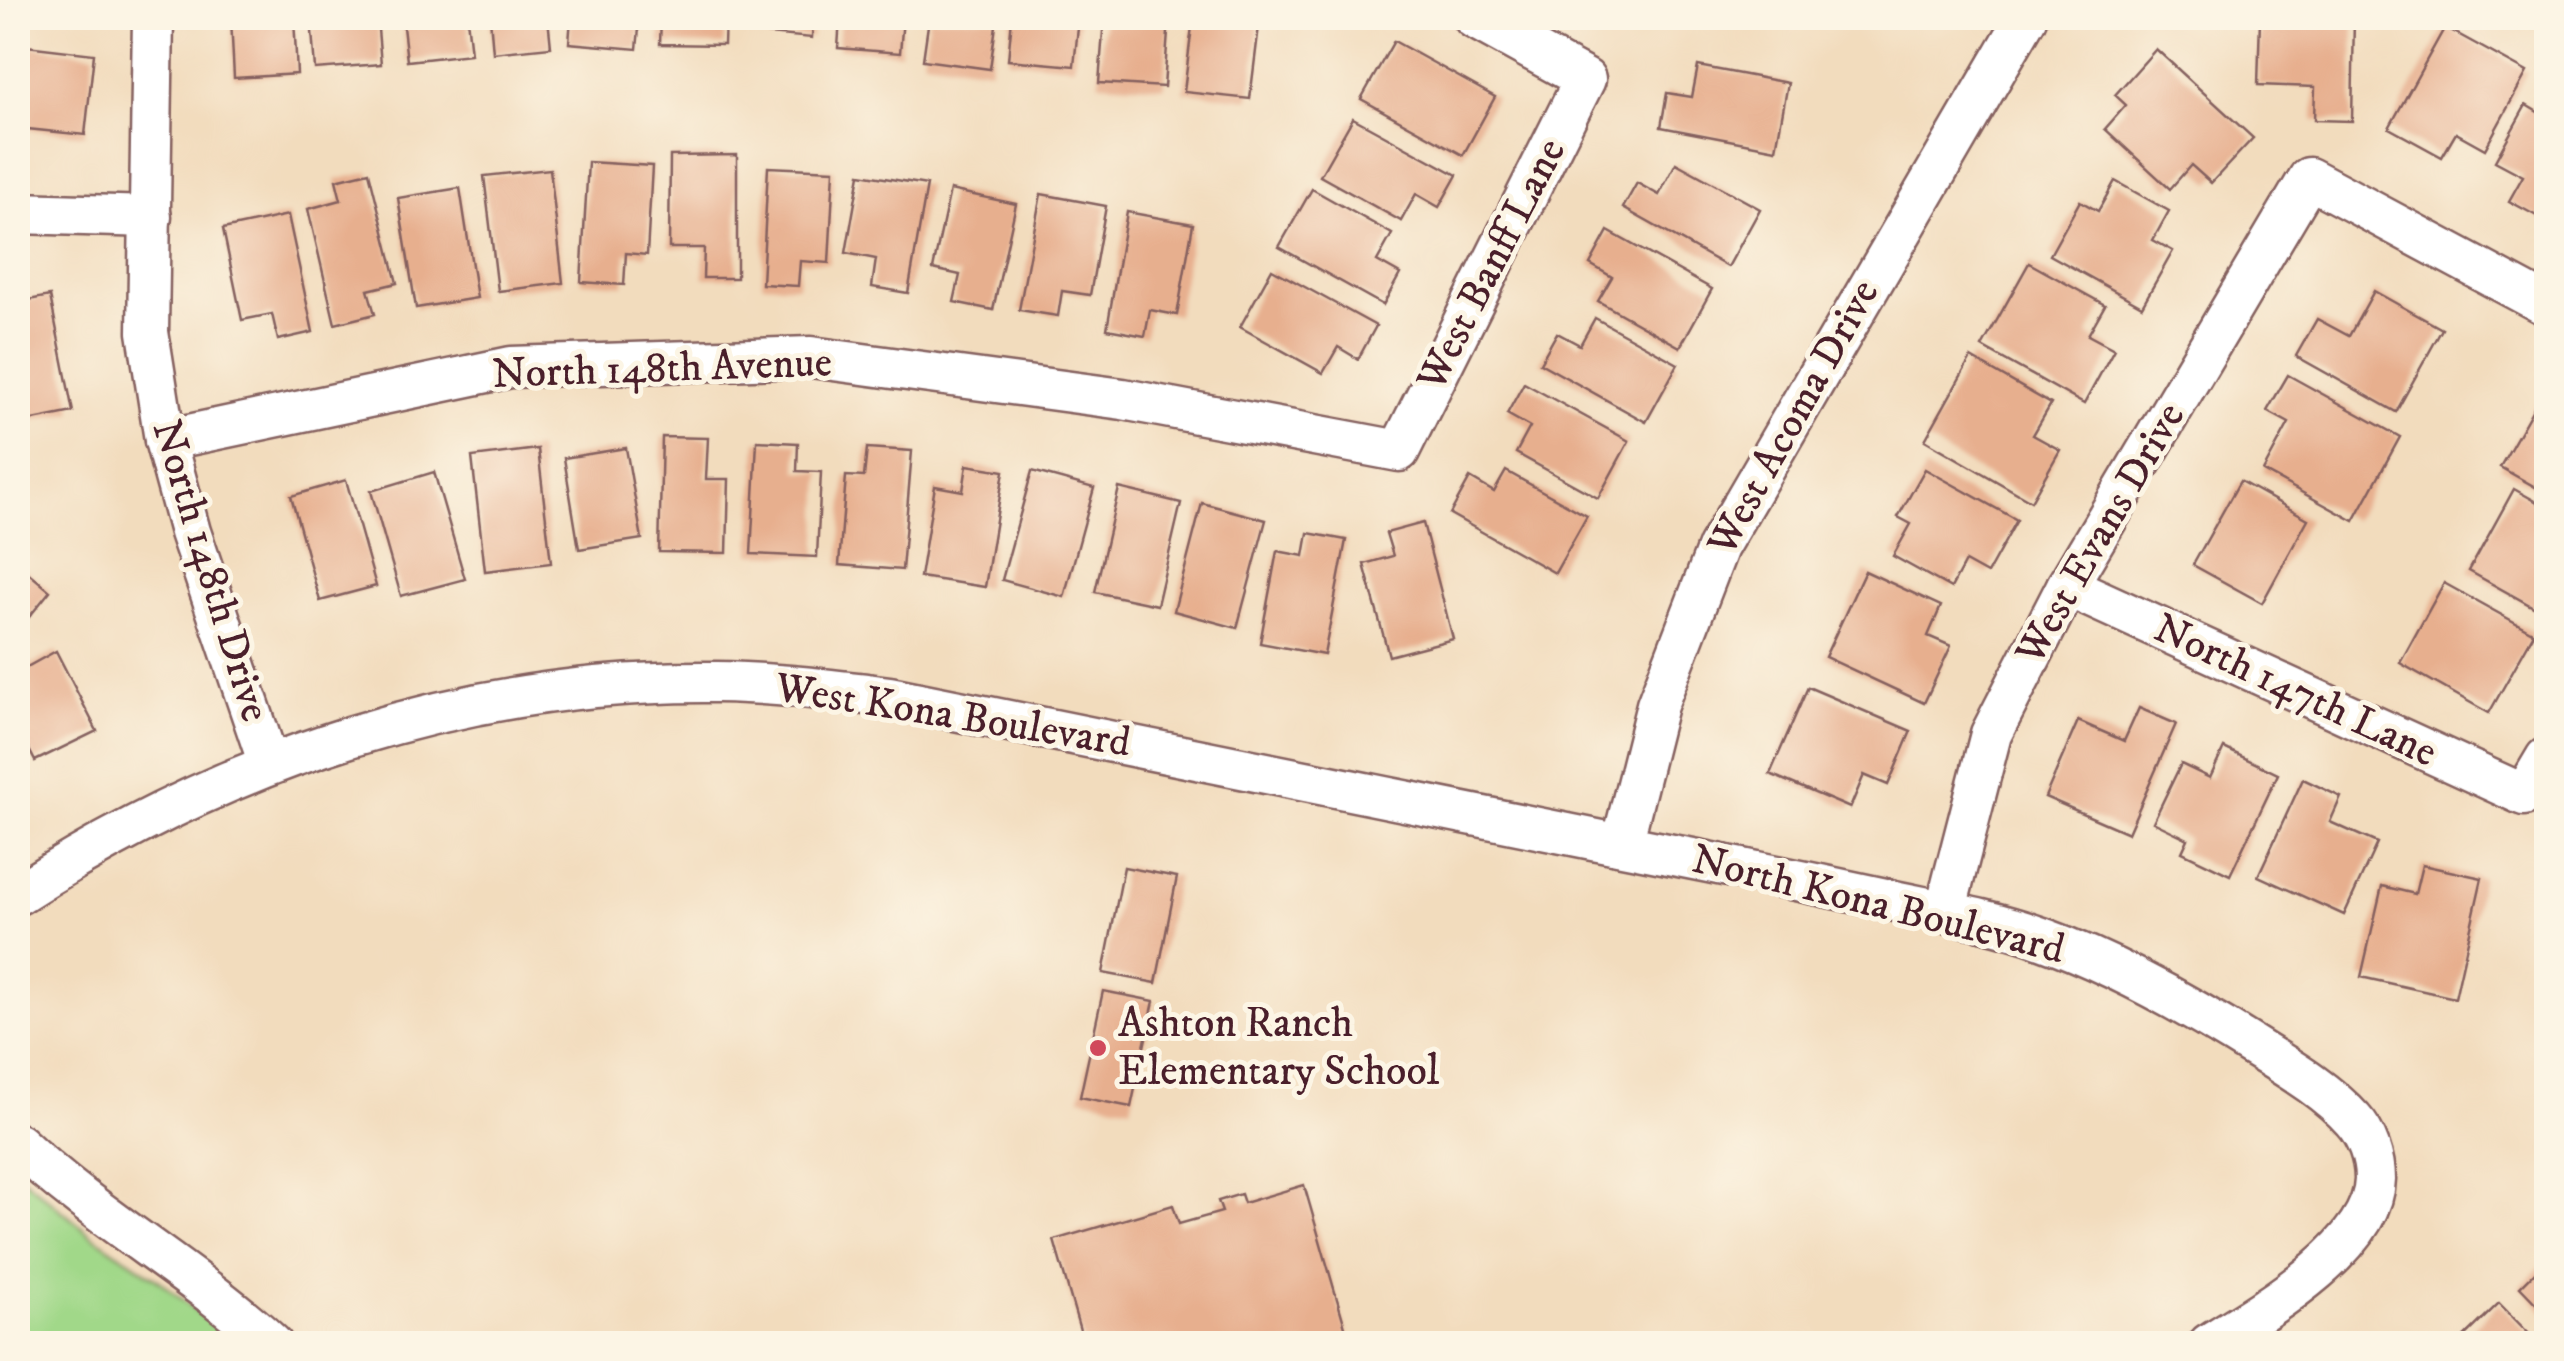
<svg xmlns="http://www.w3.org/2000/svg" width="2564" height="1361" viewBox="0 0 2564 1361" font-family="'IM FELL DW Pica',serif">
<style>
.green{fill:#a1d889;stroke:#767c5a;stroke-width:2.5}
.building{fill:#e7af8e}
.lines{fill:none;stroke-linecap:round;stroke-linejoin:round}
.minor-casing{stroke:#85615e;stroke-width:45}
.minor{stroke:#fff;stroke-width:40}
.poi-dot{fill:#d1495b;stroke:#fcf5e5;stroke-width:4}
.labels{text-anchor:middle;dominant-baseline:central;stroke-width:10;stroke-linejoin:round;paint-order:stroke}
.street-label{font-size:42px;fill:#4a1f2b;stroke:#fcf5e5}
.poi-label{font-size:42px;fill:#4a1f2b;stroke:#fcf5e5;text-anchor:start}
</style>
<rect width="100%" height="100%" fill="#fcf5e5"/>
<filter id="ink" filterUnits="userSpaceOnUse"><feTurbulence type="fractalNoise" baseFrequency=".01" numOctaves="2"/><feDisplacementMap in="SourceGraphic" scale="20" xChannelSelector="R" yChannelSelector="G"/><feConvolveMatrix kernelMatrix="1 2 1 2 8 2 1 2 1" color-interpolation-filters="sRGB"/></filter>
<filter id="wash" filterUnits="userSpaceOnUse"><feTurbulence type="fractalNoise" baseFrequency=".0048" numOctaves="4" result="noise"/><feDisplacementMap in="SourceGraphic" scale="40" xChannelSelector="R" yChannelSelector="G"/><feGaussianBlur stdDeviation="2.25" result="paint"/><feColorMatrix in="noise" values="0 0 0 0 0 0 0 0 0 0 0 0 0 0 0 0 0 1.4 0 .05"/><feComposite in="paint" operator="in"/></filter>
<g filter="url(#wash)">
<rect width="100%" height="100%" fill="#f2dcbd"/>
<polygon class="green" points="18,1174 91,1235 157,1279 236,1343 18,1343"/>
<g id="blocks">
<g class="building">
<polygon points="231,18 294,18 297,74 234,78"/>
<polygon points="311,18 377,18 381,64 315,69"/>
<polygon points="402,18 467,18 471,54 407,61"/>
<polygon points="490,18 548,18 551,47 493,53"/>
<polygon points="571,18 640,18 637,49 569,43"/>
<polygon points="661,18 725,18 724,45 660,44"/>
<polygon points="746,18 813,18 812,38 745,32"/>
<polygon points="840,18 903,18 900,53 838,48"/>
<polygon points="929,18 997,18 990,69 923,60"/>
<polygon points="1012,18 1079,18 1074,66 1008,60"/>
<polygon points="1104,18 1169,18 1164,87 1099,83"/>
<polygon points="1193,18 1260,18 1250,99 1184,92"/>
<polygon points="2260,18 2354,18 2352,121 2314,120 2315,87 2258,85"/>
<polygon points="2445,27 2527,72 2485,149 2456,133 2442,157 2389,128"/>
<polygon points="1394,41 1495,97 1463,155 1361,99"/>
<polygon points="18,45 94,54 85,135 18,128"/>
<polygon points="2156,49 2253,138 2211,183 2191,165 2170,189 2105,129 2126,105 2115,95"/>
<polygon points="1698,66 1788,83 1776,149 1661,127 1667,93 1692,97"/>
<polygon points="2526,105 2546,117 2546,221 2509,201 2523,176 2495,161"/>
<polygon points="1353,118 1457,175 1439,207 1416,194 1401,221 1320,176"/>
<polygon points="737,155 737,278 703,278 704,248 669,248 670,156"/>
<polygon points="588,162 652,166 647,255 626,253 624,285 581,282"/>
<polygon points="1676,163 1760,209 1728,267 1623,208 1637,183 1659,195"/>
<polygon points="768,167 834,170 829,263 800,261 798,286 762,284"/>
<polygon points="550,169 563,283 498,291 484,176"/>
<polygon points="369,172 397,283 368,290 375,314 335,324 308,209 341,200 336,180"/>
<polygon points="860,174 927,185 908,293 872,287 876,259 846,253"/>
<polygon points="2115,181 2169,211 2153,240 2173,251 2142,306 2050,255 2080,201 2098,211"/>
<polygon points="460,188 477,298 416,308 398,198"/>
<polygon points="1312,189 1392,234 1377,261 1400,274 1383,305 1279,247"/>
<polygon points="950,190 1016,204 993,310 954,302 960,275 933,269"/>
<polygon points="1041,194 1106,206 1090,295 1062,291 1058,316 1019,310"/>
<polygon points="1127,212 1193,224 1177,315 1150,310 1145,336 1107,329"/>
<polygon points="288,215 313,332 278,340 272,314 242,320 223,229"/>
<polygon points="1608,231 1712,289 1680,347 1598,301 1612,277 1590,264"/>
<polygon points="2029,263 2105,305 2088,335 2114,349 2084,404 1982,347"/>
<polygon points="1272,269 1376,326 1358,359 1338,347 1323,373 1240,327"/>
<polygon points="2374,291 2442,329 2396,412 2296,356 2317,319 2349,336"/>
<polygon points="50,296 73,412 18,423 18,302"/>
<polygon points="1595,318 1678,364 1646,422 1540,363 1557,333 1580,345"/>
<polygon points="1971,358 2051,404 2033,435 2060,450 2031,501 1925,440"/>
<polygon points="2288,375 2400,437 2354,521 2263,471 2289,423 2267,411"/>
<polygon points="1524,383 1629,441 1598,498 1516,453 1530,427 1507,414"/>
<polygon points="2546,386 2546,493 2500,467"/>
<polygon points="662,437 708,438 706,479 729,479 727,553 659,552"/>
<polygon points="757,441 798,443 797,471 821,472 817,557 751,554"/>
<polygon points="626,448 642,539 579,549 564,458"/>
<polygon points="867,448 912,451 902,570 839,565 846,476 864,477"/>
<polygon points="538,449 551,563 485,571 472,457"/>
<polygon points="967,465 1004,471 985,587 920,577 935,486 963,491"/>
<polygon points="1925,469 2017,520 1987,574 1965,562 1951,588 1893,556 1911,524 1898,517"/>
<polygon points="1032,471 1094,488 1064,597 1002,580"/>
<polygon points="1506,471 1587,516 1555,573 1450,514 1470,478 1494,492"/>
<polygon points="434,472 465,579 401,596 371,491"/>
<polygon points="346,480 376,586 320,601 291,496"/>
<polygon points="2240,481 2308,519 2262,603 2193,565"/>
<polygon points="1119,488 1181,503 1157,605 1095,592"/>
<polygon points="2514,489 2546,507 2546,614 2469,571"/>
<polygon points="1202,503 1266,520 1237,628 1174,611"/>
<polygon points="1423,523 1453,639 1389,656 1364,564 1393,556 1386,533"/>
<polygon points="1308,533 1346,540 1324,655 1260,643 1277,551 1304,556"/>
<polygon points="18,564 50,591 18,631"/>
<polygon points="1865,571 1941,606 1928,636 1951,646 1924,703 1825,657"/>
<polygon points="2444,583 2534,633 2489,713 2400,663"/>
<polygon points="56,651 97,731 35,761 22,736 18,738 18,672"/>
<polygon points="1808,687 1911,731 1888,785 1864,775 1850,808 1770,774"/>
<polygon points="2139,708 2176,724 2128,833 2045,797 2078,721 2124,741"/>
<polygon points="2224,748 2278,774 2230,875 2182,852 2188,839 2153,822 2181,764 2210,778"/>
<polygon points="2303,779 2341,797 2330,822 2377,843 2344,915 2258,876"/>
<polygon points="2422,865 2482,878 2455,998 2361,977 2382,886 2415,894"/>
<polygon points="1124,867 1177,877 1156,983 1103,973"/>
<polygon points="1103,991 1154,1001 1131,1107 1080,1097"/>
<polygon points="1304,1185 1350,1344 1084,1344 1054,1240 1173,1205 1179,1224 1222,1212 1218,1201 1241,1194 1244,1203"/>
<polygon points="2546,1261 2546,1314 2520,1287"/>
<polygon points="2499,1303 2539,1344 2457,1344"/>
</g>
</g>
</g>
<g filter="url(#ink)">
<use href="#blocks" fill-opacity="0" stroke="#85615e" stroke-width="2.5"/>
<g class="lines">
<defs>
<g id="minor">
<polyline points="153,18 148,332 165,440 190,532 269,764"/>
<polyline points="18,213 151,217"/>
<polyline points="165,440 511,367 811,357 1123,399 1399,451 1585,79 1474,18"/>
<polyline points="2067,586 2524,795 2546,758"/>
<polyline points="1622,844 1657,705 1718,547 2026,18"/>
<path d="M18,894C228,759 466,679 717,682C775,683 833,690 890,697C1133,745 1375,795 1617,844C1705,861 1793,879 1881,898C1934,910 1990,919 2042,938C2120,966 2195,1009 2264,1053C2295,1072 2329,1093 2353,1120C2367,1135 2375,1159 2375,1179C2374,1247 2261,1312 2209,1344"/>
<polyline points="1945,912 1991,734 2067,586 2309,178 2546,305"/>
<path d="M18,1144C96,1218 192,1271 272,1344"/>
</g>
</defs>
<use href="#minor" class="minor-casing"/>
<use href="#minor" class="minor"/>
</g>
</g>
<circle class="poi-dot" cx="1098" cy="1048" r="10"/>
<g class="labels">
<g class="street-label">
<text transform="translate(1492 265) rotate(-63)">West Banff Lane</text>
<text transform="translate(662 369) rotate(-2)">North 148th Avenue</text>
<text transform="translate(1794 418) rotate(-61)">West Acoma Drive</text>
<text transform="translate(2101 534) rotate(-60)">West Evans Drive</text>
<text transform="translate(210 571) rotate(73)">North 148th Drive</text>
<text transform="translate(2295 691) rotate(25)">North 147th Lane</text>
<text transform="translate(953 716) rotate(9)">West Kona Boulevard</text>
<text transform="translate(1878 905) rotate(14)">North Kona Boulevard</text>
</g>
<g class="poi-label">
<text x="1118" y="1024">Ashton Ranch<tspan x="1118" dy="48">Elementary School</tspan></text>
</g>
</g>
<rect width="2564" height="1361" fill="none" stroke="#fcf5e5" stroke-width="60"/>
</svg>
